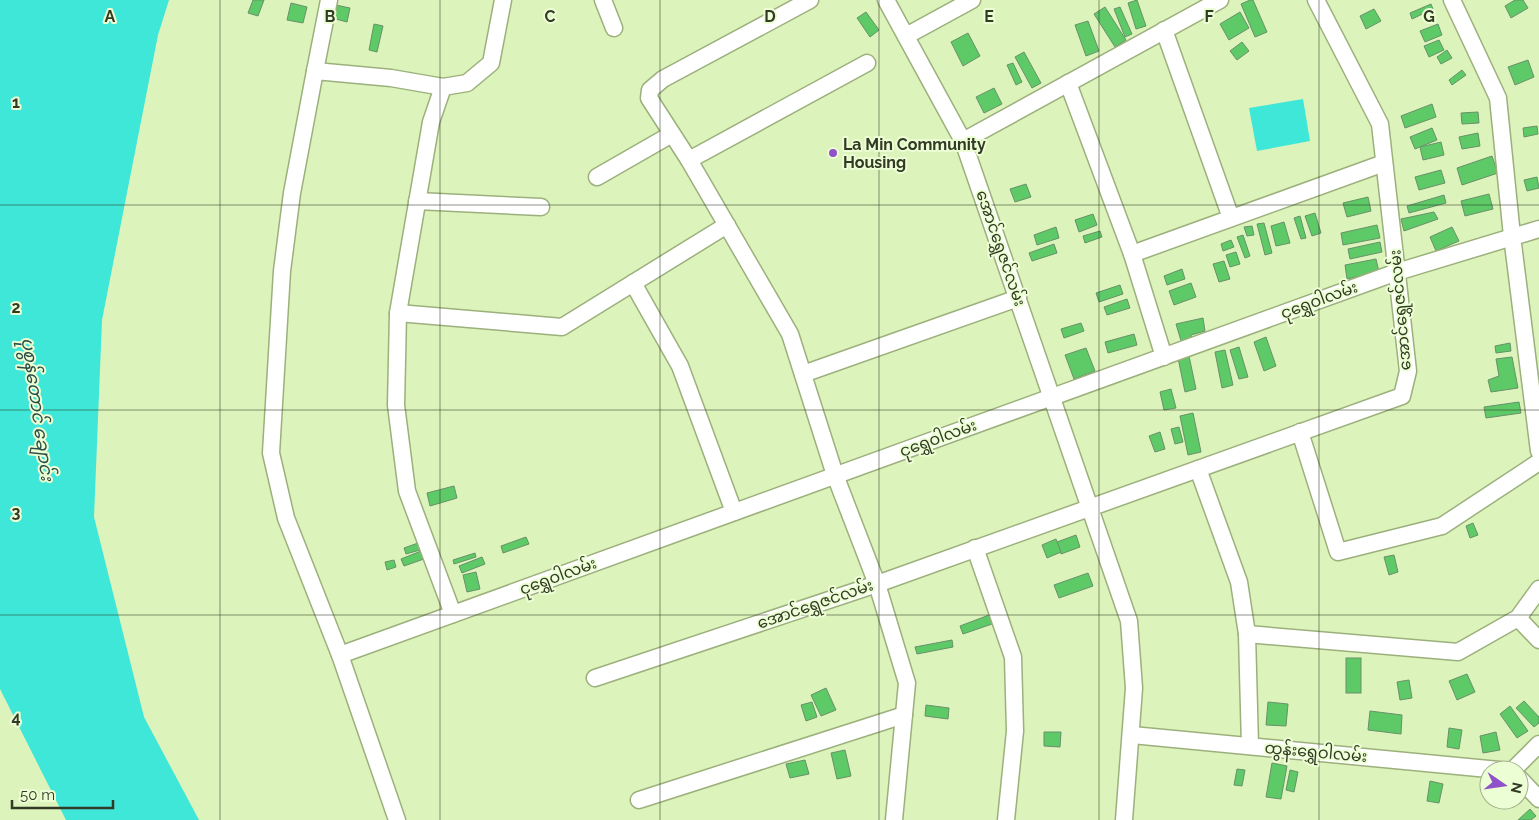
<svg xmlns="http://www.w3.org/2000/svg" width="1539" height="820" viewBox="0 0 1539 820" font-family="Raleway,'Noto Sans Myanmar',sans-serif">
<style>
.water{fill:#3ee7d7}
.building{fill:#5dc967;stroke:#689169}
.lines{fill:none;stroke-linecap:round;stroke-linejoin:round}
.minor-casing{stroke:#9cb07c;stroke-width:19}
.minor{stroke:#fff;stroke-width:16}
.grid{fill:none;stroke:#323a25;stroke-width:1;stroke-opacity:0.55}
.poi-dot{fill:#9052c8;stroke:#ecfed3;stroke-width:2}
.labels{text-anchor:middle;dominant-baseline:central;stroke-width:4;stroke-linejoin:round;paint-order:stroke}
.poi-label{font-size:16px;font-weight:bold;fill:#323a25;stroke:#ecfed3;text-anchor:start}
.street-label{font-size:16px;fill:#323a25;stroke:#ecfed3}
.water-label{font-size:18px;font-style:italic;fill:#2b4c48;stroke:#ecfed3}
.grid-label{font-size:16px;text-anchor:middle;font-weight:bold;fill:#323a25;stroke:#ecfed3;stroke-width:4;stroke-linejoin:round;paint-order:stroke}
</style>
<rect width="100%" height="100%" fill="#ddf3bc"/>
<g class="water">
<polygon points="0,0 169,0 158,35 102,320 94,517 144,717 199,820 66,820 0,689"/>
<polygon points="1303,99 1310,141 1257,151 1249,108"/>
</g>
<g class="building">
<polygon points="253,0 264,0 258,16 248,13"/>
<polygon points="1137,0 1146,26 1136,29 1128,3"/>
<polygon points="1250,0 1253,0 1267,32 1255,37 1241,4"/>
<polygon points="1515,0 1523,0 1528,8 1511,18 1505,6"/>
<polygon points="291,3 307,7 303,23 287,20"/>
<polygon points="331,4 350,8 347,22 328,17"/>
<polygon points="1431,4 1433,9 1412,19 1410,13"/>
<polygon points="1105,7 1126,40 1115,47 1094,14"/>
<polygon points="1120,7 1132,34 1125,37 1114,9"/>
<polygon points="1374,9 1381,21 1366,29 1360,16"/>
<polygon points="866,12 879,30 870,37 857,18"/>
<polygon points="1240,12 1249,28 1229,40 1220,24"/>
<polygon points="1088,21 1099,51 1086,56 1075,25"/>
<polygon points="374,24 383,26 377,52 369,50"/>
<polygon points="1438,24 1442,35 1425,42 1420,31"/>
<polygon points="968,33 980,56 963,66 951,42"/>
<polygon points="1439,40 1444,50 1429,57 1424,46"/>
<polygon points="1242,42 1249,51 1237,60 1230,51"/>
<polygon points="1447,50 1452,58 1441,64 1437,57"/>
<polygon points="1024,52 1041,83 1032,88 1015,57"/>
<polygon points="1528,60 1534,77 1515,85 1508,67"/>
<polygon points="1013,63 1022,82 1016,85 1007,65"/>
<polygon points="1462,70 1466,75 1452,85 1449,80"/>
<polygon points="994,88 1002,104 984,113 976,97"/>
<polygon points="1432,104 1436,117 1405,128 1401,116"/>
<polygon points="1478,112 1479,123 1462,124 1461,113"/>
<polygon points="1537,126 1538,134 1524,137 1523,128"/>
<polygon points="1432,128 1437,140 1415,149 1410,137"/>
<polygon points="1478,133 1480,146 1462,149 1459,137"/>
<polygon points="1441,142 1444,155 1423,160 1420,147"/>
<polygon points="1492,156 1498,173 1462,185 1457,168"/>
<polygon points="1441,170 1445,183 1419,190 1415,177"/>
<polygon points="1537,177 1539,188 1527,191 1524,180"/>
<polygon points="1026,184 1031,197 1015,202 1010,189"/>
<polygon points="1489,194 1493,209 1465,216 1461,201"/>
<polygon points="1444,195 1446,203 1409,213 1407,206"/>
<polygon points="1368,197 1371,211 1347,217 1343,203"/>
<polygon points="1434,212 1438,219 1404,231 1401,219"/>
<polygon points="1315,213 1321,233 1312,236 1305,216"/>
<polygon points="1093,214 1097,225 1079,232 1075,220"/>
<polygon points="1300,216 1306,238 1301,239 1294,218"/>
<polygon points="1284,222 1290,243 1276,246 1271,226"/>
<polygon points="1264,223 1272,253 1265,255 1257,224"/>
<polygon points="1377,225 1380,238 1343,245 1341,233"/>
<polygon points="1252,226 1254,235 1247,236 1244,227"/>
<polygon points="1056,227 1059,238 1037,245 1034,235"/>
<polygon points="1452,227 1459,241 1436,251 1430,237"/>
<polygon points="1100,231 1102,237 1085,243 1083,236"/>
<polygon points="1243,235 1250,256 1245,258 1237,237"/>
<polygon points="1231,240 1234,247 1223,251 1221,244"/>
<polygon points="1380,242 1382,252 1350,259 1348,249"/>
<polygon points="1054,244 1057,253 1032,261 1029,253"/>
<polygon points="1236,252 1240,264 1230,267 1226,255"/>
<polygon points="1376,259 1379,272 1347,279 1345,265"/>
<polygon points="1224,261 1230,279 1219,282 1213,264"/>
<polygon points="1182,269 1185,279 1167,285 1164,276"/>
<polygon points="1191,283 1196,297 1174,305 1169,291"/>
<polygon points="1120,285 1123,294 1099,302 1096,293"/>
<polygon points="1127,299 1130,308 1107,315 1104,307"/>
<polygon points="1203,318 1205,331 1191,335 1192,341 1182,344 1176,324"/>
<polygon points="1081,323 1084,331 1064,338 1061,329"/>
<polygon points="1134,334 1137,345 1108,353 1105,342"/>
<polygon points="1266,337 1276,366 1264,371 1254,342"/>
<polygon points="1510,343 1511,351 1496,353 1495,346"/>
<polygon points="1239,347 1248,377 1239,379 1230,350"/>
<polygon points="1086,348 1095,371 1074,379 1065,355"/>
<polygon points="1225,350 1233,385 1222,388 1215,352"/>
<polygon points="1189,356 1196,389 1185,392 1178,358"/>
<polygon points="1512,357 1518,388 1491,392 1488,380 1499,376 1496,359"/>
<polygon points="1171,389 1176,408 1164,410 1160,392"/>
<polygon points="1519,402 1521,413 1486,418 1484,407"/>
<polygon points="1193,413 1201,452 1188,455 1180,416"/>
<polygon points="1179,427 1183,442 1175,444 1171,429"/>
<polygon points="1160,432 1165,449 1155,452 1149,436"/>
<polygon points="454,486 457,498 430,506 427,493"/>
<polygon points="1473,523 1478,535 1470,538 1466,526"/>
<polygon points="1076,535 1080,547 1061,554 1057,542"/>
<polygon points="526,537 529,544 503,553 501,546"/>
<polygon points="1056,539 1061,552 1047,558 1042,545"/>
<polygon points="418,543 420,550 406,554 404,548"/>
<polygon points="421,551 424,559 404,566 401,559"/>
<polygon points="475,553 476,557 454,564 453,560"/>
<polygon points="1394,555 1398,572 1389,575 1384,557"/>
<polygon points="482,557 485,564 462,573 459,566"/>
<polygon points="394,560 396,567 387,570 385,562"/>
<polygon points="476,572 480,589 467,592 463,575"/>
<polygon points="1088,573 1093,586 1059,598 1054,585"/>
<polygon points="989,615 992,624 963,634 960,626"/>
<polygon points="952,640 953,647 917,654 915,647"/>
<rect x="1346" y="658" width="15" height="35"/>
<polygon points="1467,674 1475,692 1457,700 1449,681"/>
<polygon points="1409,680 1412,698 1400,700 1397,682"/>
<polygon points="826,688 836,710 821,716 811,695"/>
<polygon points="1524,701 1539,717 1539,723 1534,727 1516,708"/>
<polygon points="812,702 817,717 806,721 801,705"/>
<polygon points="1268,702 1288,704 1286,726 1266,725"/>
<polygon points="926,705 949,708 948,719 925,716"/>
<polygon points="1510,706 1528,731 1517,738 1500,714"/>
<polygon points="1370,711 1402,715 1401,734 1368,730"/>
<polygon points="1449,728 1462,730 1459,749 1447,747"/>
<polygon points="1044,732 1061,732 1060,747 1044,746"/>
<polygon points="1496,732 1500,750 1483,753 1480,736"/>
<polygon points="845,750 851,776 837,779 831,753"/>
<polygon points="805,760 809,774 790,778 786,764"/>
<polygon points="1272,763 1287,766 1281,799 1266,797"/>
<polygon points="1237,769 1245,770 1242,786 1234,785"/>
<polygon points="1290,770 1298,772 1294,792 1286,790"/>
<polygon points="1430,781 1443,784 1439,803 1427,801"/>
<polygon points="1530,809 1536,816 1531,820 1518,820"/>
</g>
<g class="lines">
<defs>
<g id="minor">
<polyline points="603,0 614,28"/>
<polyline points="810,0 663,79 650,90 649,98 689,160 790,334 835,475 877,584 907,683 894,820"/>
<polyline points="886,0 963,141 1129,621 1134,688 1124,820"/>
<polyline points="1452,0 1498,98 1512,236 1539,451"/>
<polyline points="1164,30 1231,218"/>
<polyline points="906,36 972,0"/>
<polyline points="315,71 329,0"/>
<polyline points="1068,83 1132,254 1164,357"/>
<polyline points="443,87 431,122 398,313 396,405 407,491 453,614"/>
<polyline points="963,141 1220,0"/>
<polyline points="689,160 867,63"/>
<polyline points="597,177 672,134"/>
<polyline points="417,201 541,207"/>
<polyline points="1132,254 1384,163"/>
<polyline points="633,283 680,366 734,512"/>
<polyline points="398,313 562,327 727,225"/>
<polyline points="803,374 1018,298"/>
<polyline points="1300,432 1338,552 1442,526 1539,462"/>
<polyline points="1198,469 1239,582 1247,634 1250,746"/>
<polyline points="975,548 1013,657 1015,731 1006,820"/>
<polyline points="1518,618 1539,640"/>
<polyline points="1247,634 1458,652 1518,618 1539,589"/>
<polyline points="340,655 1397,272 1539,229"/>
<polyline points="595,678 877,584 1402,396 1408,371 1380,124 1316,0"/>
<polyline points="1132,735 1499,770"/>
<polyline points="1513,770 1539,744"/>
<polyline points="1519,778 1539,799"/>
<polyline points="639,800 904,715"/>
<polyline points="397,820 340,655 286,518 271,453 282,271 292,193 315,71 391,78 443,87 467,83 491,63 503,0"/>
</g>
</defs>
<use href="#minor" class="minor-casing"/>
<use href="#minor" class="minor"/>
</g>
<path class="grid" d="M220,0V820M440,0V820M660,0V820M879,0V820M1099,0V820M1319,0V820M0,205H1539M0,410H1539M0,615H1539"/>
<circle class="poi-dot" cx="833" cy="153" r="5"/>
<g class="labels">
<g class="poi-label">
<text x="843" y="144">La Min Community<tspan x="843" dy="18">Housing</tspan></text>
</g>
<g class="street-label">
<text transform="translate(1001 248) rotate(71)">အောင်ရွှေဇင်လမ်း</text>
<text transform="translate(1319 300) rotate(-20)">ငုရွှေဝါလမ်း</text>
<text transform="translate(1400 310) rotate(-95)">အောင်ရွှေဇင်လမ်း</text>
<text transform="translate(938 438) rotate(-20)">ငုရွှေဝါလမ်း</text>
<text transform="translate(558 576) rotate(-20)">ငုရွှေဝါလမ်း</text>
<text transform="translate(815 604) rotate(-19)">အောင်ရွှေဇင်လမ်း</text>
<text transform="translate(1316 752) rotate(5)">ထွန်းရွှေဝါလမ်း</text>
</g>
<g class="water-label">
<text transform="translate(38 409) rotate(82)">ပုစွန်တောင် ချောင်း</text>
</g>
</g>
<g class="grid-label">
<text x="110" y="22">A</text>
<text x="330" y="22">B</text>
<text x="550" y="22">C</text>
<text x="770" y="22">D</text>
<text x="989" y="22">E</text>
<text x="1209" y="22">F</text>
<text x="1429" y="22">G</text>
<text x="16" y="108">1</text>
<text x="16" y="313">2</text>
<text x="16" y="518">3</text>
<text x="16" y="723">4</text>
</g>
<g transform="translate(1504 785) rotate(103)"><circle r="24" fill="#ecfed3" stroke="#a2b08d"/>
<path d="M0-4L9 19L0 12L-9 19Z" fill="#9052c8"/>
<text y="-8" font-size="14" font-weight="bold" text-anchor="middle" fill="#323a25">N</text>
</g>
<path d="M12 800v8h101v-8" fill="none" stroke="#323a25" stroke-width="2.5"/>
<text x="20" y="800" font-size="15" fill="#323a25" stroke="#ecfed3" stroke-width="4" paint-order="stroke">50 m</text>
</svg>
